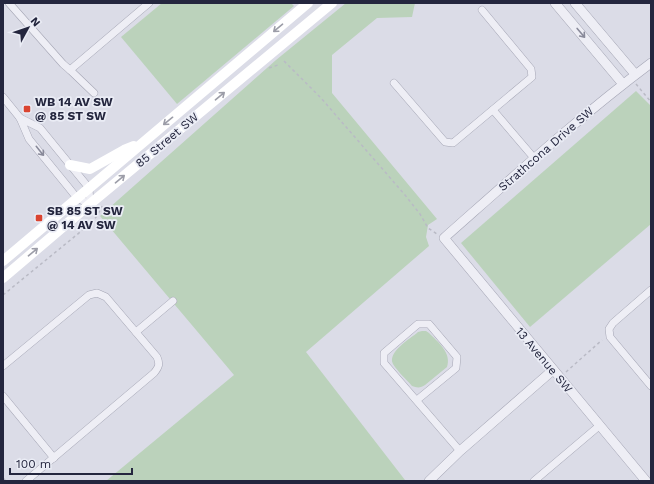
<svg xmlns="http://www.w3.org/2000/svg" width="654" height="484" viewBox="0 0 654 484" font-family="'Work Sans',sans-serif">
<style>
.green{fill:#bbd2bb}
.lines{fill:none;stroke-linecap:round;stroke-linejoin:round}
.minor-casing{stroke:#a4a5b4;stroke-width:8}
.tertiary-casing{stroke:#a4a5b4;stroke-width:10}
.path{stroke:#b9bac5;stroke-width:1.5;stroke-dasharray:3 3;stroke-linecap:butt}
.minor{stroke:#eeeef5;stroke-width:7}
.tertiary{stroke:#eeeef5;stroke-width:9}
.secondary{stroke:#fff;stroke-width:10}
.oneway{stroke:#9c9da8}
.oneway2{stroke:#898a9a}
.poi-dot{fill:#da4431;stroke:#eaecf5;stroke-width:1.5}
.labels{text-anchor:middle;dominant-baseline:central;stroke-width:3.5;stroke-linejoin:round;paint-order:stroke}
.poi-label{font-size:12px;font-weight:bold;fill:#24263e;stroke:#eaecf5;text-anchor:start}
.street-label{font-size:12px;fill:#24263e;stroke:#eaecf5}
</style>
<rect width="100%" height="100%" fill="#dbdce7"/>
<g class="green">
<polygon points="162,3 291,3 294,6 177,104 121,37"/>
<polygon points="346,3 415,3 412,17 377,18 332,55 332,93 437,219 428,225 426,237 429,246 306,352 405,480 106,481 234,375 100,216 276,60"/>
<polygon points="636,91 651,106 651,224 530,327 461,243"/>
<path d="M422,331H426L429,333C438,342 452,353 447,367L425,385C421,388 417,388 412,386C406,379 398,372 393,364C387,352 410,339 418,332Z"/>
</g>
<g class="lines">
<defs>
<g id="minor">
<polyline points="9,3 63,64 70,70 149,3"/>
<polyline points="70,70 94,93"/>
<polyline points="394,83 445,142 453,143 532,77 531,69 482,10"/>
<polyline points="3,97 20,118 29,139 69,188 77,198 90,204"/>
<polyline points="493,110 534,158"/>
<polyline points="20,118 40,128 89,188 90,204"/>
<polyline points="651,290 613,323 609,329 610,337 651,386"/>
<polyline points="136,332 173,301"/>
<path d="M3,366L89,295L97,293L106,297L157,357C160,364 159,367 154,373L26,481"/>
<polyline points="3,396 54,458"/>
<polyline points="417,400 456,368 457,357 429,324 418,324 384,353 384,363 460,451"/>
<polyline points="534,481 599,426"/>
</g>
<g id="tertiary">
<polyline points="555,3 623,84"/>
<polyline points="575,3 635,74"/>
<polyline points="429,481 460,451 553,370"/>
<path d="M646,481L444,238C512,178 579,117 651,63"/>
</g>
</defs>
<use href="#minor" class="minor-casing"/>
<use href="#tertiary" class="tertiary-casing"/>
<g class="path">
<polyline points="284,61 321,98 405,195 420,214 428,228 437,234"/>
<polyline points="269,68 278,65"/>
<polyline points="636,84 651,102"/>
<polyline points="3,295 90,224 97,216 102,206"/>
<polyline points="566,372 602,340"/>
<polyline points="3,478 6,481"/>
</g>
<use href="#minor" class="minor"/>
<use href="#tertiary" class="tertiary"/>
<g class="secondary">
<polyline points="70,165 90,169 124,150 134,146"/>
<polyline points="3,261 308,3"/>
<polyline points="3,278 90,204 332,3"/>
</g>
</g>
<defs><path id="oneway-shaft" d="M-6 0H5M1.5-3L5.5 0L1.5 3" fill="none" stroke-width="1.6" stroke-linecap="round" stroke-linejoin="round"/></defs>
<g class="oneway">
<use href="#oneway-shaft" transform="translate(278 28) rotate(140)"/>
<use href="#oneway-shaft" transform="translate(220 96) rotate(-40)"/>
<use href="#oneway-shaft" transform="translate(168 121) rotate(141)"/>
<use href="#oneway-shaft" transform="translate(120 179) rotate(-40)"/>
<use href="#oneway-shaft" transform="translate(33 252) rotate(-40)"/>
</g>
<g class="oneway2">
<use href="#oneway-shaft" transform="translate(581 33) rotate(50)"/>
<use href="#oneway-shaft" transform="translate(40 151) rotate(51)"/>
</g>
<g class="poi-dot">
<rect x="23" y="105" width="8" height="8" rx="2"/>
<rect x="35" y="214" width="8" height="8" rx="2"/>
</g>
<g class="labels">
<g class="poi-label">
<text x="35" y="102">WB 14 AV SW<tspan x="35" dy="14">@ 85 ST SW</tspan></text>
<text x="47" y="211">SB 85 ST SW<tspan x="47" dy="14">@ 14 AV SW</tspan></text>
</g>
<g class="street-label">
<text transform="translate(167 140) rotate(-40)">85 Street SW</text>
<text transform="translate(546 149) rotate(-41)">Strathcona Drive SW</text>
<text transform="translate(544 360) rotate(50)">13 Avenue SW</text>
</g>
</g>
<rect width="654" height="484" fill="none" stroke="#24263e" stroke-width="8"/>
<g transform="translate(28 28) rotate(50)" stroke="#eaecf5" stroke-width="3" paint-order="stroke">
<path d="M0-3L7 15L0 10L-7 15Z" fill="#24263e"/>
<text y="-6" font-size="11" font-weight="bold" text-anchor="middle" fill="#24263e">N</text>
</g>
<path d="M10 468v6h122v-6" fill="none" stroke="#24263e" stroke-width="2"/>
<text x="16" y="468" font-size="12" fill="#24263e" stroke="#eaecf5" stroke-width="3" paint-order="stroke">100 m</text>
</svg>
